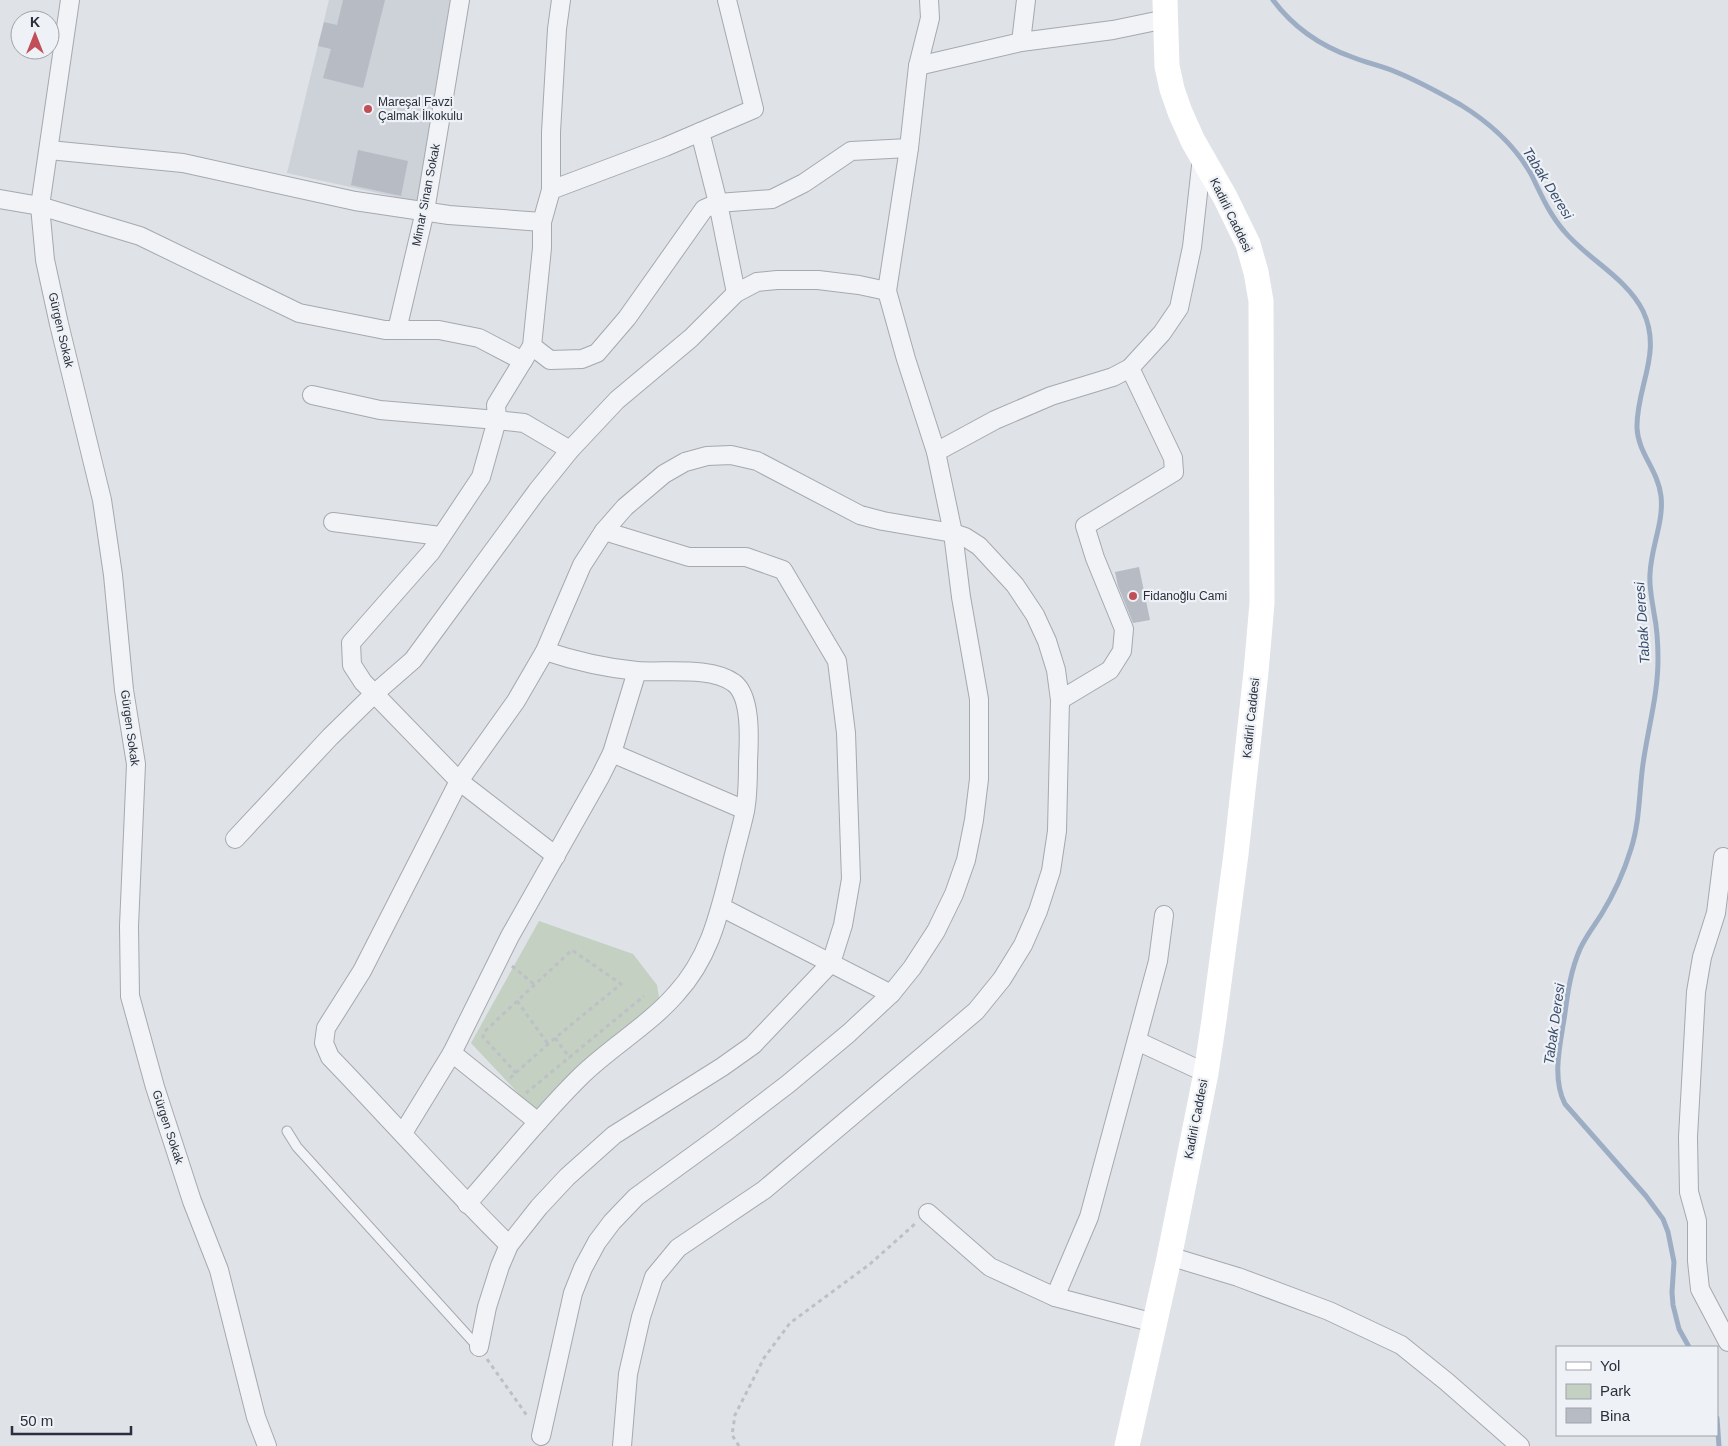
<svg xmlns="http://www.w3.org/2000/svg" width="1728" height="1446" viewBox="0 0 1728 1446" font-family="Arial,sans-serif">
<style>
.built{fill:#cdd1d8}
.green{fill:#c4d0c1}
.lines{fill:none;stroke-linecap:round;stroke-linejoin:round}
.stream{stroke:#9daec4;stroke-width:5}
.building{fill:#b7bbc3}
.lane-casing{stroke:#a5a9b0;stroke-width:11}
.street-casing{stroke:#a5a9b0;stroke-width:20}
.path{stroke:#bdc0c6;stroke-width:3;stroke-dasharray:4 4;stroke-linecap:butt}
.lane{stroke:#f1f3f6;stroke-width:9}
.street{stroke:#f1f3f6;stroke-width:18}
.secondary{stroke:#fff;stroke-width:25}
.poi-dot{fill:#c14f59;stroke:#eef1f5;stroke-width:2}
.labels{text-anchor:middle;dominant-baseline:central;stroke-width:4.5;stroke-linejoin:round;paint-order:stroke}
.poi-label{font-size:12px;fill:#292f3c;stroke:#eef1f5;text-anchor:start}
.street-label{font-size:12px;fill:#292f3c;stroke:#eef1f5}
.water-label{font-size:14px;font-style:italic;fill:#374c6c;stroke:#eef1f5}
</style>
<rect width="100%" height="100%" fill="#dfe2e7"/>
<polygon class="built" points="329,0 450,0 419,202 287,173"/>
<polygon class="green" points="539,921 633,954 657,985 661,1010 534,1110 471,1043"/>
<g class="lines">
<g class="stream">
<path d="M1273,0C1293,27 1321,46 1352,57C1367,63 1382,66 1396,72C1418,81 1440,93 1461,105C1490,123 1514,144 1531,174C1541,194 1549,214 1564,231C1587,259 1626,277 1643,311C1663,353 1636,387 1637,428C1638,453 1658,470 1661,496C1664,522 1651,547 1650,574C1649,587 1652,600 1654,613C1657,628 1658,644 1658,659C1658,695 1648,728 1643,764C1639,792 1640,821 1631,849C1624,872 1614,894 1601,915C1594,926 1586,936 1580,949C1571,970 1568,990 1565,1013C1561,1041 1551,1077 1565,1104L1646,1196L1663,1219L1668,1232L1674,1262L1672,1292L1673,1305L1679,1329L1689,1347"/>
<polyline points="1717,1418 1719,1446"/>
</g>
</g>
<g class="building">
<polygon points="343,0 385,0 363,88 323,78 331,49 318,46 324,22 337,25"/>
<polygon points="358,150 408,161 401,196 351,185"/>
<polygon points="1139,567 1150,620 1133,623 1118,586 1115,572"/>
</g>
<g class="lines">
<defs>
<polyline id="lane" points="287,1131 297,1147 478,1347"/>
<g id="street">
<polyline points="70,0 40,206 45,260 59,324 102,500 113,575 124,690 136,764 129,926 130,996 155,1087 192,1201 219,1270 256,1417 267,1446"/>
<polyline points="561,0 557,29 551,132 551,190 542,222 542,248 532,346 496,405 497,420 524,423 570,450"/>
<polyline points="1021,42 1026,0"/>
<polyline points="918,66 1021,42 1113,30 1166,19"/>
<polyline points="700,132 718,203 736,293"/>
<polyline points="49,150 183,163 355,201 449,215 542,222"/>
<polyline points="551,190 665,147 754,109 727,0"/>
<polyline points="0,199 40,206 140,236 299,313 385,330 439,330 479,338 523,361"/>
<polyline points="397,330 425,211 460,0"/>
<polyline points="532,346 550,360 582,359 597,353 627,318 704,209 718,203 772,199 804,183 851,151 909,148"/>
<polyline points="312,395 380,410 497,420 481,477 431,552 351,643 352,665 363,682 459,781 556,856"/>
<polyline points="936,452 995,420 1051,396 1113,377 1130,368 1162,333 1179,308 1192,247 1202,157"/>
<polyline points="333,522 440,536"/>
<polyline points="1060,700 1110,670 1122,651 1124,629 1095,558 1085,526 1174,472 1173,458 1130,368"/>
<polyline points="612,753 745,810"/>
<polyline points="235,839 330,737 374,694 413,660 537,491 570,450 617,400 691,338 736,293 757,282 777,280 818,280 859,285 887,291"/>
<polyline points="1723,857 1716,913 1702,957 1696,992 1688,1137 1689,1192 1697,1221 1697,1261 1700,1289 1728,1342"/>
<polyline points="721,907 891,994"/>
<polyline points="1137,1041 1206,1073"/>
<polyline points="452,1053 538,1122"/>
<polyline points="403,1133 452,1053 510,936 600,777 612,753 637,671"/>
<path d="M467,1204C505,1161 541,1115 582,1075C612,1046 649,1025 676,994C710,957 719,914 731,867C735,849 741,830 745,811C748,795 748,778 748,762C749,741 752,697 734,683C711,666 665,673 637,671C606,668 575,661 545,651"/>
<polyline points="928,1213 990,1267 1055,1297 1143,1320 1154,1325"/>
<path d="M509,1245C447,1184 390,1119 330,1057L324,1043L326,1028L362,971L459,781L516,701L545,651L582,565L604,531L625,507L664,474L685,462L707,456L731,455L757,461L860,515L883,521L953,533L965,537L979,546L1015,585L1035,615L1047,641L1056,670L1060,700L1057,831L1051,871L1038,911L1023,945L1002,979L976,1011L764,1190L678,1248L654,1277L641,1317L628,1374L622,1446"/>
<polyline points="1169,1256 1238,1277 1329,1311 1401,1345 1447,1382 1520,1446"/>
<polyline points="1055,1297 1089,1217 1158,961 1164,915"/>
<polyline points="479,1347 487,1307 500,1266 509,1245 539,1207 567,1177 614,1135 722,1067 753,1045 831,963 843,925 851,879 846,733 837,661 783,570 746,557 689,557 604,531"/>
<polyline points="541,1436 573,1293 583,1268 597,1242 612,1222 636,1197 724,1133 788,1084 849,1033 891,994 912,968 936,931 954,894 966,860 974,820 979,779 979,699 961,597 953,533 936,452 906,359 887,291 909,148 918,66 930,18 929,0"/>
</g>
</defs>
<use href="#lane" class="lane-casing"/>
<use href="#street" class="street-casing"/>
<g class="path">
<polyline points="512,966 535,985"/>
<polyline points="517,1001 548,1044"/>
<polyline points="555,1038 570,1058"/>
<polyline points="510,1078 555,1038 621,984 572,950 484,1032 483,1037 516,1073"/>
<polyline points="526,1093 644,996"/>
<polyline points="487,1359 528,1417"/>
<polyline points="739,1446 732,1435 735,1415 764,1358 790,1323 870,1264 916,1223"/>
</g>
<use href="#lane" class="lane"/>
<use href="#street" class="street"/>
<polyline class="secondary" points="1127,1446 1168,1263 1206,1073 1214,1020 1236,854 1256,672 1262,603 1261,301 1256,272 1248,244 1225,197 1193,141 1180,112 1172,89 1167,66 1165,0"/>
</g>
<g class="poi-dot">
<circle cx="368" cy="109" r="5"/>
<circle cx="1133" cy="596" r="5"/>
</g>
<g class="labels">
<g class="poi-label">
<text x="378" y="102">Mareşal Favzi<tspan x="378" dy="14">Çalmak İlkokulu</tspan></text>
<text x="1143" y="596">Fidanoğlu Cami</text>
</g>
<g class="street-label">
<text transform="translate(426 195) rotate(-79)">Mimar Sinan Sokak</text>
<text transform="translate(1231 215) rotate(64)">Kadirli Caddesi</text>
<text transform="translate(61 330) rotate(77)">Gürgen Sokak</text>
<text transform="translate(1251 718) rotate(-84)">Kadirli Caddesi</text>
<text transform="translate(130 728) rotate(82)">Gürgen Sokak</text>
<text transform="translate(1196 1119) rotate(-79)">Kadirli Caddesi</text>
<text transform="translate(168 1127) rotate(72)">Gürgen Sokak</text>
</g>
<g class="water-label">
<text transform="translate(1548 183) rotate(58)">Tabak Deresi</text>
<text transform="translate(1642 623) rotate(-94)">Tabak Deresi</text>
<text transform="translate(1554 1024) rotate(-82)">Tabak Deresi</text>
</g>
</g>
<rect x="1556" y="1346" width="162" height="90" fill="#eef1f5" stroke="#9fa3ab"/>
<rect x="1566" y="1362" width="25" height="8" fill="#ffffff" stroke="#9fa3ab"/>
<text x="1600" y="1371" font-size="15" fill="#292f3c">Yol</text>
<rect x="1566" y="1384" width="25" height="15" fill="#c4d0c1" stroke="#9fa3ab"/>
<text x="1600" y="1396" font-size="15" fill="#292f3c">Park</text>
<rect x="1566" y="1408" width="25" height="15" fill="#b7bbc3" stroke="#9fa3ab"/>
<text x="1600" y="1421" font-size="15" fill="#292f3c">Bina</text>
<g transform="translate(35 35)"><circle r="24" fill="#eef1f5" stroke="#9fa3ab"/>
<path d="M0-4L9 19L0 12L-9 19Z" fill="#c14f59"/>
<text y="-8" font-size="14" font-weight="bold" text-anchor="middle" fill="#292f3c">K</text>
</g>
<path d="M12 1426v8h119v-8" fill="none" stroke="#292f3c" stroke-width="2.5"/>
<text x="20" y="1426" font-size="15" fill="#292f3c" stroke="#eef1f5" stroke-width="4" paint-order="stroke">50 m</text>
</svg>
